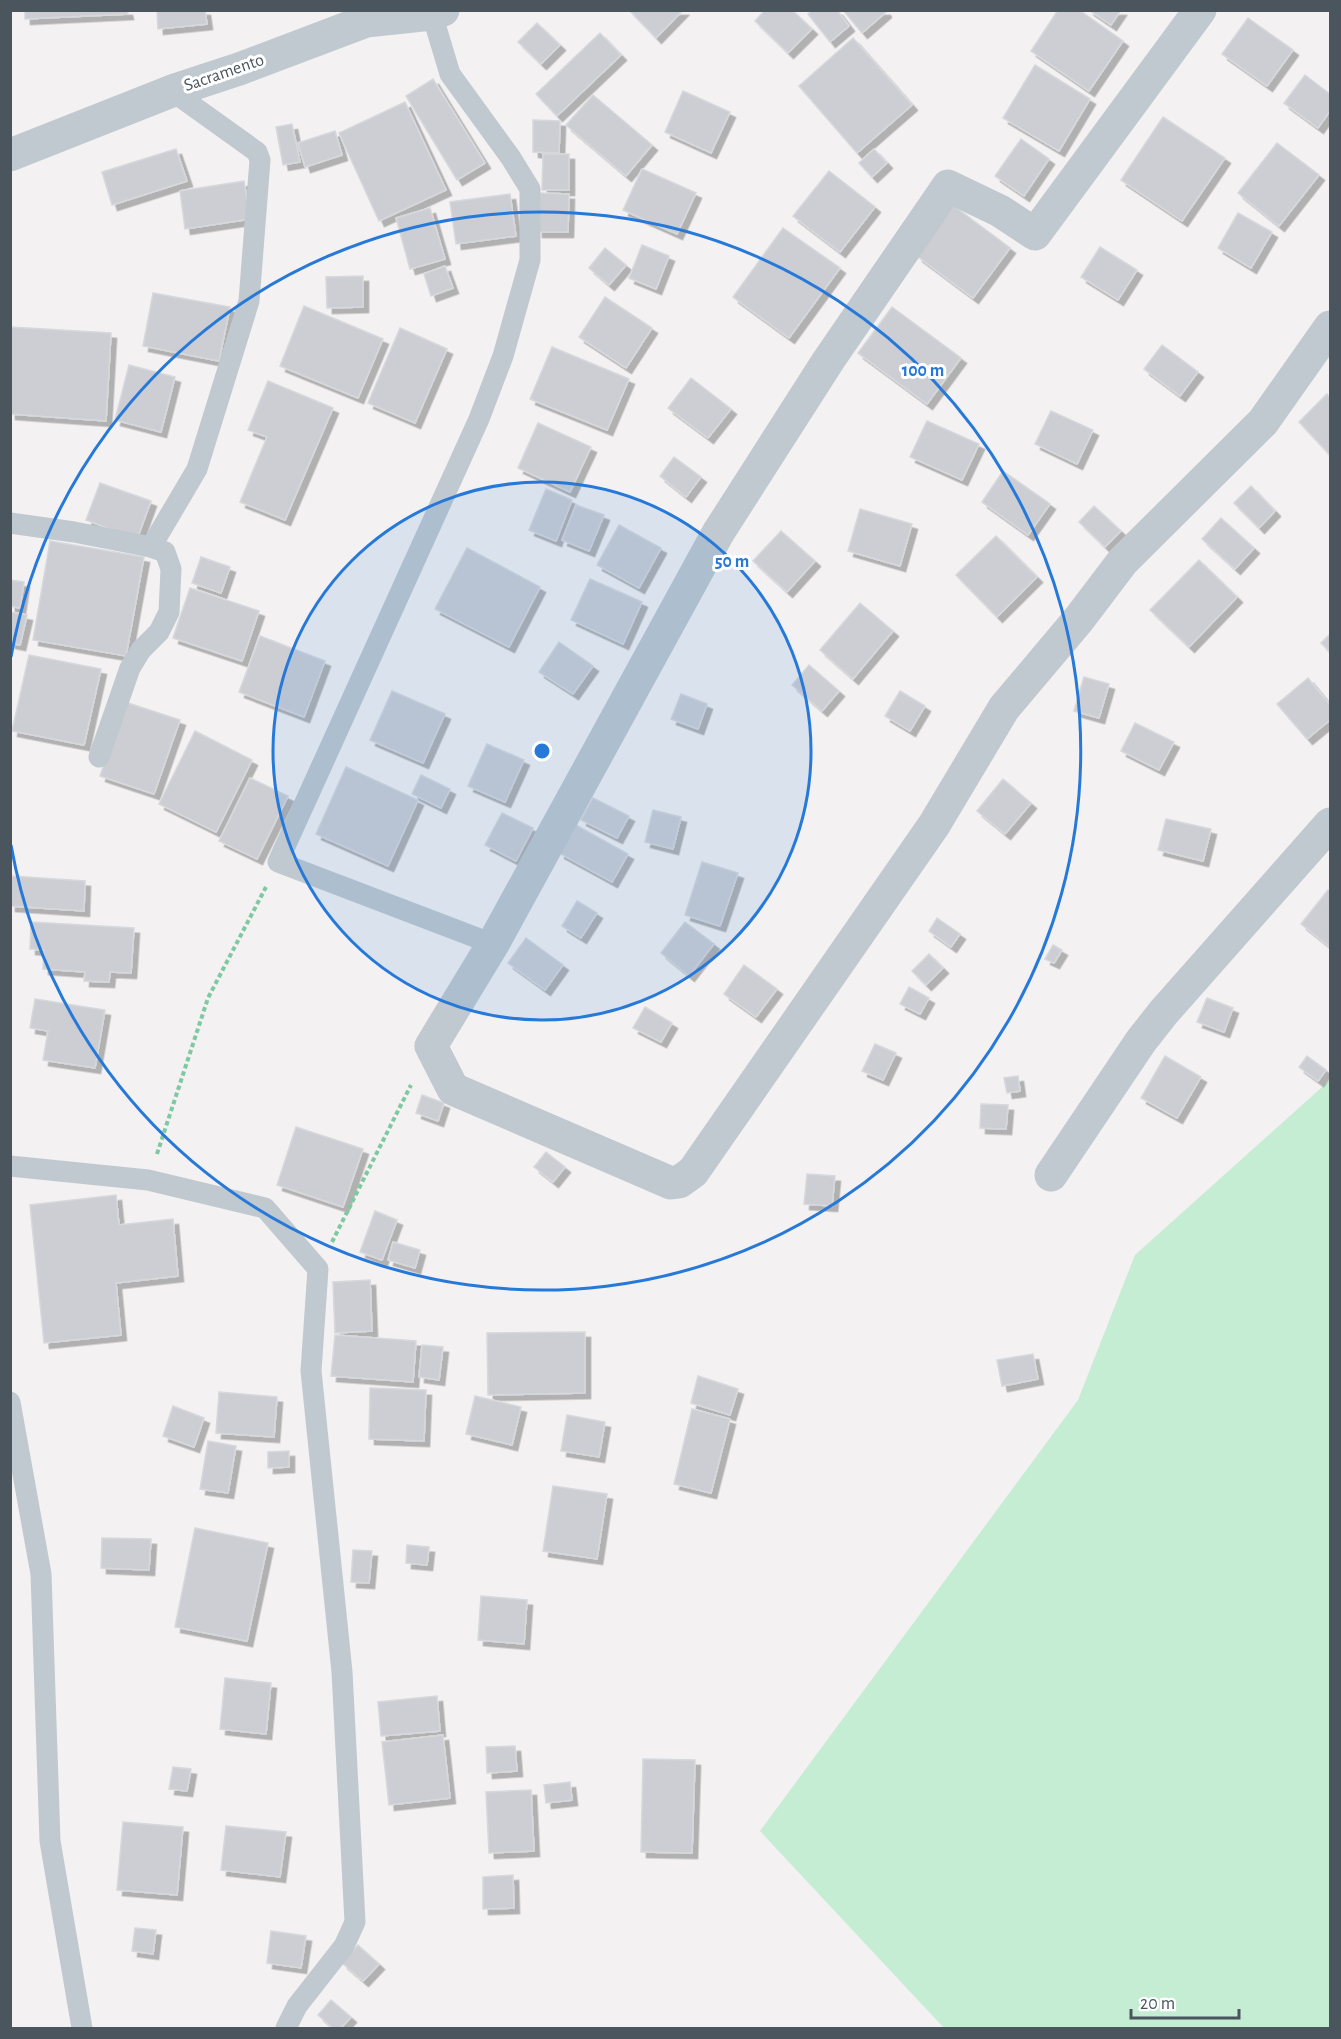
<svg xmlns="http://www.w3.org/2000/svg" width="1341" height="2039" viewBox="0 0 1341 2039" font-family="'Alegreya Sans',sans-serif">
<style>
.green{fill:#c4edd3}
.building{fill:#ccced3;stroke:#d6d8dc;stroke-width:1.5;filter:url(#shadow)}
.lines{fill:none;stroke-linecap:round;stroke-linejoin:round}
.path{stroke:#7ec9a2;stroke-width:4;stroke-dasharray:4.5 3;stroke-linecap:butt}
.lane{stroke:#c0c9cf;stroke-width:21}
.street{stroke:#c0c9cf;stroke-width:33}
.ring{fill:none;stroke:#2679d9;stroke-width:3}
.labels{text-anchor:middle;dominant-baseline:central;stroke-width:6;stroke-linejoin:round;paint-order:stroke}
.street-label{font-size:18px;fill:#4a555e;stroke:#fff}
.centre{fill:#2679d9;stroke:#fff;stroke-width:3}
.ring-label{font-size:18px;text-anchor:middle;font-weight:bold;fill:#2679d9;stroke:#fff;stroke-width:6;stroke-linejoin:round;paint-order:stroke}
</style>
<defs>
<filter id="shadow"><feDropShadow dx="5.5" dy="5.5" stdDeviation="0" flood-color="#0004"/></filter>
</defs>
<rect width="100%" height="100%" fill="#f3f1f1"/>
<polygon class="green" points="1330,1080 1330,2028 944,2028 760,1831 1078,1400 1135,1255"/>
<g class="building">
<polygon points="25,10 127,10 128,14 25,19"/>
<polygon points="157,10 205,10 207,24 158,29"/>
<polygon points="629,10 683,10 656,38"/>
<polygon points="765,10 792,10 812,29 788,53 755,21"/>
<polygon points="813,10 837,10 849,26 830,42 808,14"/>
<polygon points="843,10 885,10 886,12 862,33"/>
<polygon points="1058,10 1079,10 1123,41 1089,91 1031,51"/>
<polygon points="1089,10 1121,10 1111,25"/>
<polygon points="1248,18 1293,50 1267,86 1222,54"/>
<polygon points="537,23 560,45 541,64 518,42"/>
<polygon points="600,33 621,55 557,116 536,94"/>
<polygon points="853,38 912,105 857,153 799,86"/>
<polygon points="1035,65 1090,99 1059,151 1003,118"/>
<polygon points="1305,75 1330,94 1330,111 1318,128 1284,103"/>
<polygon points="433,79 485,163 457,180 406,96"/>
<polygon points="683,91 730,112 711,153 665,132"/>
<polygon points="593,95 652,145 626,176 566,125"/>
<polygon points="405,102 446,190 379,221 339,133"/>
<polygon points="1163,117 1225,158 1182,221 1121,180"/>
<polygon points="533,120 560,121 559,153 533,152"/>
<polygon points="292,124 300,162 283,165 276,127"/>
<polygon points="335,131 342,155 305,167 298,143"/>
<polygon points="1021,139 1049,159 1024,196 995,176"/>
<polygon points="1277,143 1319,175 1279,226 1238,193"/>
<polygon points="176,149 187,181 112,205 102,172"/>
<polygon points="874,149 887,163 872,177 859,163"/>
<polygon points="543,154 569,154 569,190 542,190"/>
<polygon points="642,169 696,193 677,234 623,210"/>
<polygon points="829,171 875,207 840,252 793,216"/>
<polygon points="244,181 250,219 185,229 180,191"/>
<polygon points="537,193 569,194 568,232 537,232"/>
<polygon points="510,194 516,236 456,244 450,202"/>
<polygon points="954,206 1010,248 973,298 917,256"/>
<polygon points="430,208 445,259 410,269 396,218"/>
<polygon points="1238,213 1272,232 1251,268 1218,248"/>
<polygon points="783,228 840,268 789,338 733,297"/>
<polygon points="642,245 669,256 656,289 629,278"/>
<polygon points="1100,247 1137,270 1118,300 1081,277"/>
<polygon points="605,248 626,265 609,285 589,268"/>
<polygon points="445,266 453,288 431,296 424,274"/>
<polygon points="363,276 363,307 327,308 326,277"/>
<polygon points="153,293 230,307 219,361 143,346"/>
<polygon points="605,297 652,328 626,368 579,337"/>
<polygon points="304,306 383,339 358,398 280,366"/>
<polygon points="892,307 961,358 927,404 858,353"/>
<polygon points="10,327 111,333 106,421 10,414"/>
<polygon points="400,328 447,349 415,423 368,403"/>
<polygon points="1162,345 1198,372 1180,396 1144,369"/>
<polygon points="552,347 629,379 607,430 530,399"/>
<polygon points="129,365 175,377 161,432 115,420"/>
<polygon points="691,378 731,409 708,438 668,408"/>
<polygon points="268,381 333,408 285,520 240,502 267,437 248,430"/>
<polygon points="1327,394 1330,398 1330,455 1299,422"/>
<polygon points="1051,411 1093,430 1077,464 1035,444"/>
<polygon points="927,421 979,444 962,480 910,457"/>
<polygon points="538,423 591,447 570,492 518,468"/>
<polygon points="674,457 701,477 686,497 660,476"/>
<polygon points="1003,471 1050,504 1028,535 982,502"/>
<polygon points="100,483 151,501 137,539 86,520"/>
<polygon points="1251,486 1275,511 1259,528 1234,503"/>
<polygon points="546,489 572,500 556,541 529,530"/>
<polygon points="576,505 604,515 589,551 562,540"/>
<polygon points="1094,506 1121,531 1105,547 1079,522"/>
<polygon points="860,509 912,524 900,566 848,551"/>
<polygon points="1221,518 1254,548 1235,569 1202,539"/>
<polygon points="619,525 661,548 639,588 597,565"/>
<polygon points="781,531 815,561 787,592 753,561"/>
<polygon points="996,536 1037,577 997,617 956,575"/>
<polygon points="50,541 144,557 126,656 33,640"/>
<polygon points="467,548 540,587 509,647 435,609"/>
<polygon points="201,557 230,567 221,593 192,583"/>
<polygon points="1199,560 1237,597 1189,647 1150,610"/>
<polygon points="590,579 642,602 623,644 571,620"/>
<polygon points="10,580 24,582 20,608 10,606"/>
<polygon points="190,588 259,611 242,661 173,638"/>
<polygon points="860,603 893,631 853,679 820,650"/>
<polygon points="10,612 27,615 20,645 10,643"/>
<polygon points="1330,634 1330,652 1321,643"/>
<polygon points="260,636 325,661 304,717 239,692"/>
<polygon points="559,642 593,666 573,694 539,672"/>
<polygon points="29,655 101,669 84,745 12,731"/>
<polygon points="809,665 839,691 822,711 792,685"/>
<polygon points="1084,677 1109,684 1099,718 1074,711"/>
<polygon points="1308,678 1330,705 1330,720 1307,739 1277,704"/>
<polygon points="392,691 445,714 423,763 370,740"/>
<polygon points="900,691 925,706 910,731 885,716"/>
<polygon points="681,694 707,704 698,729 671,719"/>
<polygon points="125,702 180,720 154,794 100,776"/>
<polygon points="1135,723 1174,742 1159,770 1121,751"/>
<polygon points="195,731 252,760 216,832 159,804"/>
<polygon points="487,744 524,760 505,802 468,786"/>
<polygon points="346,767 418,800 388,866 316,834"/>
<polygon points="421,775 450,789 441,808 412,794"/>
<polygon points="250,778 288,796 257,859 219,841"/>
<polygon points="1003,779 1031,803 1005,834 977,811"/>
<polygon points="593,798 629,816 617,838 581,820"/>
<polygon points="653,810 681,817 673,849 645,842"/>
<polygon points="502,813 533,828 516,861 485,845"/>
<polygon points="1166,819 1211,829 1203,861 1158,850"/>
<polygon points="574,824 628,854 612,882 559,853"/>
<polygon points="702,862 738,873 720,926 685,915"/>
<polygon points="11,876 85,881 84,911 10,906"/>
<polygon points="1328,890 1330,891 1330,947 1301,924"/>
<polygon points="577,901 597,913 581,938 562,926"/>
<polygon points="937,918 960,934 951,947 929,931"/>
<polygon points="31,922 134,928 131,973 110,972 109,982 84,981 85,972 43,969 44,950 30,949"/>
<polygon points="685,922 714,944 689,976 661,953"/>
<polygon points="526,938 563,965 545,990 508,963"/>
<polygon points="1053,945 1062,950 1054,963 1045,959"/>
<polygon points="929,954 943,968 926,985 912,971"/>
<polygon points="744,965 777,989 756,1017 724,994"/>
<polygon points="909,987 929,998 920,1014 900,1004"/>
<polygon points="1207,998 1233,1008 1224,1032 1197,1022"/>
<polygon points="35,999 105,1010 95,1068 43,1060 48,1031 30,1028"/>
<polygon points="645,1007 672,1023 661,1042 633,1028"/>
<polygon points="875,1044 896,1053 883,1080 862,1071"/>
<polygon points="1165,1056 1201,1077 1177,1118 1141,1098"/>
<polygon points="1307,1056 1326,1070 1318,1081 1299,1067"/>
<polygon points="1018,1076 1020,1091 1007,1093 1004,1078"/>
<polygon points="422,1095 444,1103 438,1121 416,1113"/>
<polygon points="981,1104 1008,1105 1006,1129 980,1128"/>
<polygon points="296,1127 363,1149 343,1207 277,1185"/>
<polygon points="546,1152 565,1167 553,1182 534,1167"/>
<polygon points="807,1174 835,1176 832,1206 804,1204"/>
<polygon points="116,1195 119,1225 173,1219 178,1276 116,1283 121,1335 44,1343 30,1205"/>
<polygon points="375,1211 397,1220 382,1260 360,1252"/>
<polygon points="393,1242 420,1250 415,1268 388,1260"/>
<polygon points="370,1280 372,1331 335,1333 333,1282"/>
<polygon points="585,1332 585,1393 488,1395 487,1333"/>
<polygon points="335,1335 416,1341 413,1382 331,1376"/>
<polygon points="422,1345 443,1347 439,1380 419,1377"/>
<polygon points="1033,1354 1038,1379 1002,1386 997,1360"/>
<polygon points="698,1376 738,1389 730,1415 691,1403"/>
<polygon points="370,1388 426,1390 424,1441 369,1439"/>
<polygon points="219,1392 277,1397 274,1437 216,1433"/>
<polygon points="475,1396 521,1407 512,1445 466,1434"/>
<polygon points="173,1406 204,1418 194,1447 163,1436"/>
<polygon points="692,1409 730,1419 711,1493 674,1484"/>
<polygon points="567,1415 605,1422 599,1457 561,1451"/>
<polygon points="208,1441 236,1446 228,1493 200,1489"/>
<polygon points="289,1451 289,1467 268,1468 268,1452"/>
<polygon points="553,1486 607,1494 597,1559 543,1551"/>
<polygon points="195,1528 268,1543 247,1641 175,1627"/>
<polygon points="102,1538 151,1539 149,1570 101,1568"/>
<polygon points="407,1545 429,1547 427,1565 406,1563"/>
<polygon points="353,1550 372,1551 369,1583 351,1582"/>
<polygon points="481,1596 527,1600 524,1644 478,1640"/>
<polygon points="225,1678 271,1683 266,1734 220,1729"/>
<polygon points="437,1696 440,1731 381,1736 378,1702"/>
<polygon points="443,1735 450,1798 389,1805 382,1742"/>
<polygon points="515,1746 517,1771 487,1773 486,1747"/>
<polygon points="643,1759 695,1760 692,1853 641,1852"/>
<polygon points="173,1767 191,1769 187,1791 169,1789"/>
<polygon points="570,1782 572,1800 546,1803 544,1785"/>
<polygon points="531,1790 534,1851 489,1853 486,1792"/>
<polygon points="123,1822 183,1827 177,1895 117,1890"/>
<polygon points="226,1826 286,1832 280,1877 221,1870"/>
<polygon points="513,1875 514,1908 483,1909 483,1877"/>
<polygon points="135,1928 156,1930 153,1954 132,1951"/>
<polygon points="271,1931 306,1936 301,1968 267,1963"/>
<polygon points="358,1945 379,1964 363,1981 342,1963"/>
<polygon points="331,2000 351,2017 341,2028 333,2028 318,2015"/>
</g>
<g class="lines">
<g class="path">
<polyline points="157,1154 208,998 266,887"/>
<polyline points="332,1242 411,1085"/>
</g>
<g class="lane">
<polyline points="432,14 450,74 511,158 530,189 530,260 503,356 479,419 278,862 493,944"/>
<polyline points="10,523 74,532 151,547"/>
<polyline points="99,757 130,668 141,650 159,632 169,612 171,569 165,552 151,547 197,469 249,301 260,160 257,152 172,91"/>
<polyline points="10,1166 148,1180 265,1208 318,1269 311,1371 342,1672 355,1922 344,1946 297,2006 286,2028"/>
<polyline points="10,1402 41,1574 50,1841 82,2028"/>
</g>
<g class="street">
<polyline points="1200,10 1035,234 1000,211 948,186 828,361 718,533 493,944 431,1046 453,1089 671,1183 679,1182 693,1172 934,825 1004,708 1079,619 1123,561 1263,422 1330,327"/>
<polyline points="10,155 172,91 239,69 366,21 432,14 443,10"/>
<polyline points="1051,1175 1141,1041 1163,1013 1330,824"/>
</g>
</g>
<circle cx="542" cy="751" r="269" fill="#2679d9" fill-opacity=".12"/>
<g class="ring">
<circle cx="542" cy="751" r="269"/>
<path d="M11 657A539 539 0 1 1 11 845"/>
</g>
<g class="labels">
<g class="street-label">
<text transform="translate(224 73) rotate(-19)">Sacramento</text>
</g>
</g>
<circle cx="542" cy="751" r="9" class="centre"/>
<g class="ring-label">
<text x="923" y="376">100 m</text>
<text x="732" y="567">50 m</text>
</g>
<rect width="1341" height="2039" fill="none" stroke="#4a555e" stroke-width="24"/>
<path d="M1131 2009v9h108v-9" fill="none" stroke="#4a555e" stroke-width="3"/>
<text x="1140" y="2009" font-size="18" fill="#4a555e" stroke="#ffffff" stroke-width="4.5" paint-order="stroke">20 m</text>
</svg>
